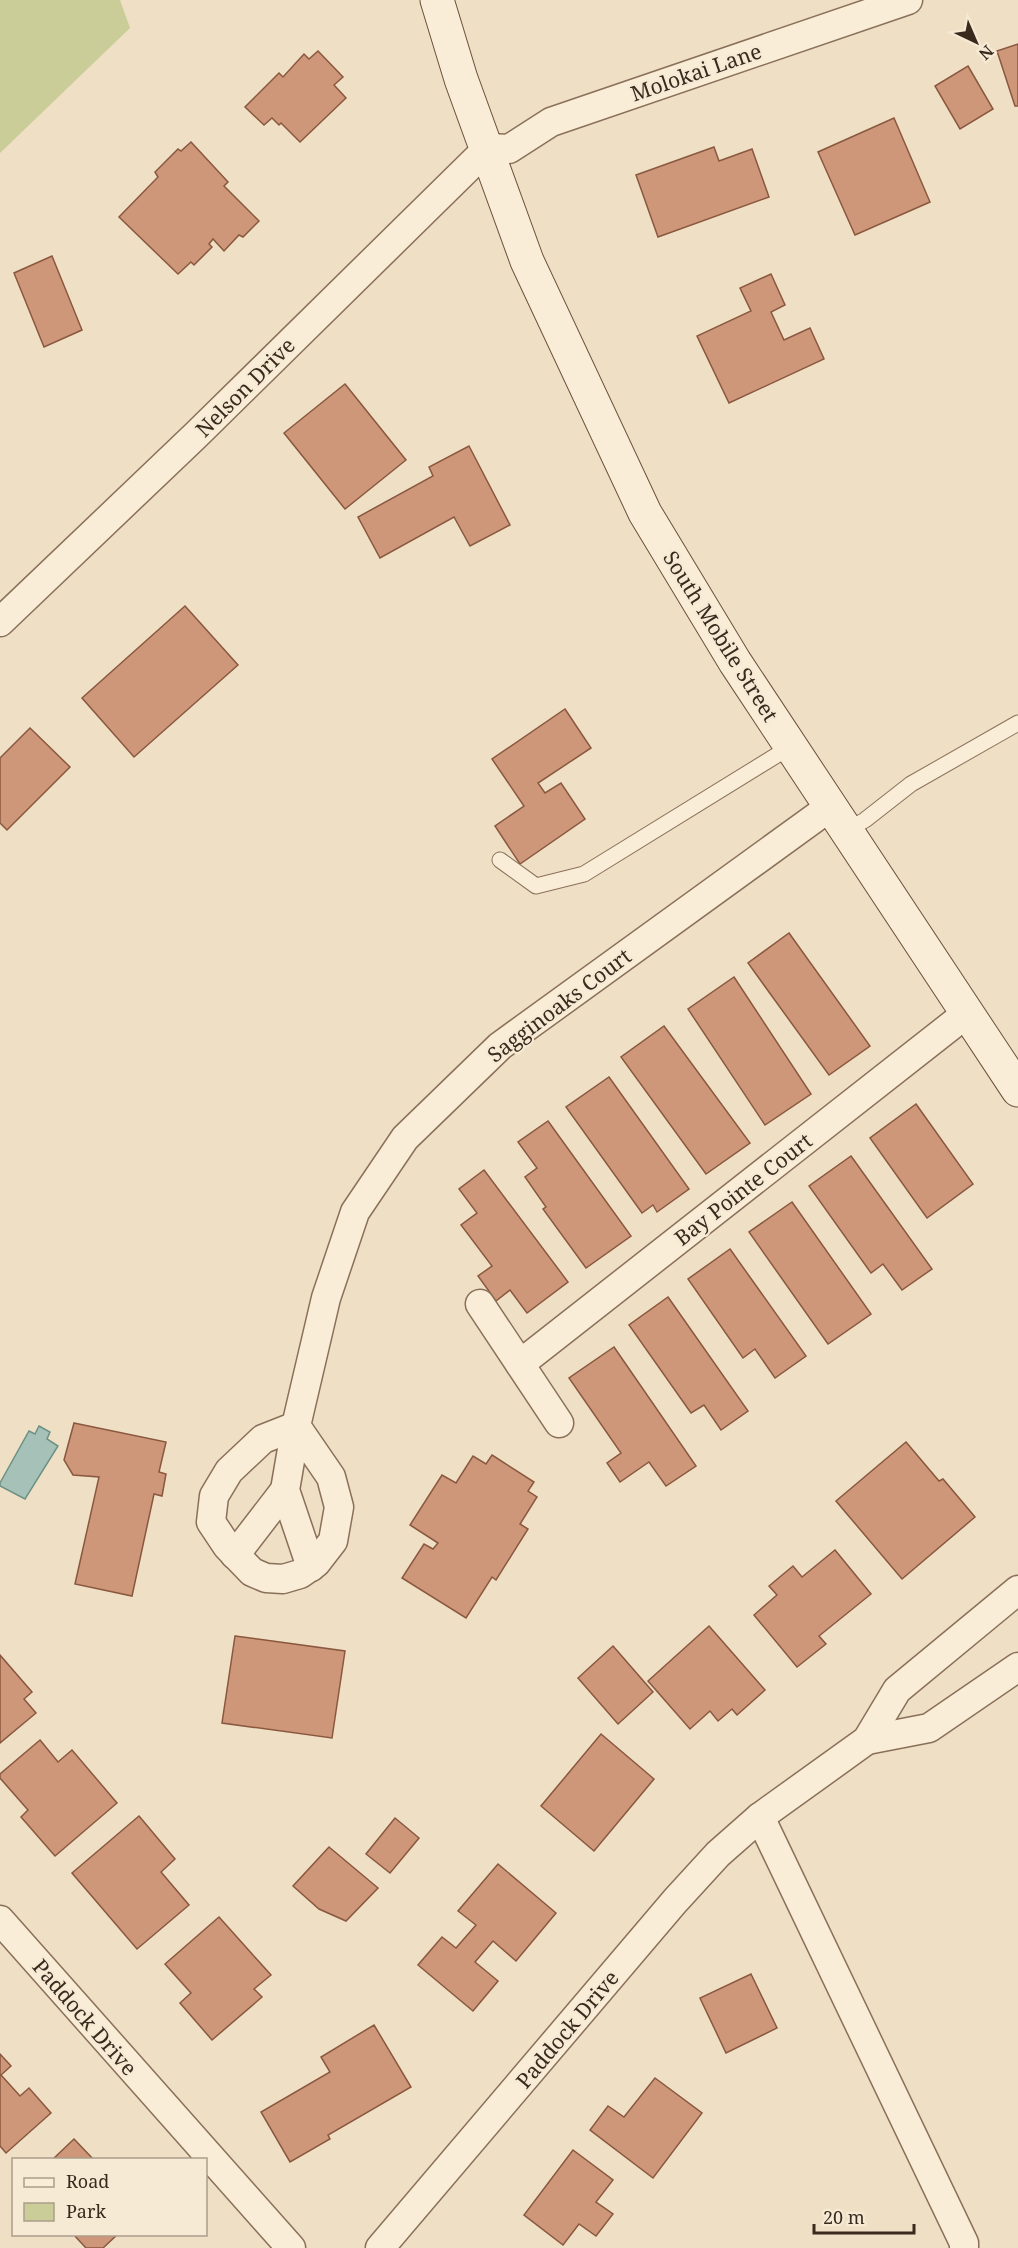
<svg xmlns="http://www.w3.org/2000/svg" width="1018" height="2248" viewBox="0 0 1018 2248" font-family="'Noto Serif',serif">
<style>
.green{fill:#cbcd98}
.water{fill:#a6c2b8;stroke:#6c9185;stroke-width:1.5}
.building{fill:#ce9779;stroke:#89583f;stroke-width:1.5}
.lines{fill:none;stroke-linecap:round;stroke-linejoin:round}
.service-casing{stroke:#8a705a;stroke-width:17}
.minor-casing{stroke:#8a705a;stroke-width:31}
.secondary-casing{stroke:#6c513d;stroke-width:35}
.service{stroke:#f9edd8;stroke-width:15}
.minor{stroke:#f9edd8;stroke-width:28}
.secondary{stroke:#f9edd8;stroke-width:33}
.labels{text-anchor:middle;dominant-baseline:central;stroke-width:4.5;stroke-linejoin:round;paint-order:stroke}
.street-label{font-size:21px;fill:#3a2a1e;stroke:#f6ead4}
</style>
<rect width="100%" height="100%" fill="#efdfc4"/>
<polygon class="green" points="0,0 120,0 130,28 0,153"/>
<polygon class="water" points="39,1426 50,1432 47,1439 58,1446 25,1499 0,1486 0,1483 29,1431 35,1434"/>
<g class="building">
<polygon points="1018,44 1018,106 1015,106 997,51"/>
<polygon points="318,51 343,77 334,85 346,98 300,142 281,123 279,125 272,118 264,125 245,107 279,73 283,77 304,54 309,59"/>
<polygon points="968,66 993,109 960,129 935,86"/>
<polygon points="894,118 930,202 855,235 818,152"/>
<polygon points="191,142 228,182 224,186 259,221 243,237 239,235 224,251 213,239 209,244 212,247 194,265 191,262 178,274 119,217 158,177 155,172 178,149 181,151"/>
<polygon points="714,147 719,161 752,149 769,197 658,237 636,175"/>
<polygon points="52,256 82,330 44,347 14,273"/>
<polygon points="771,274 785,305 771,312 784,340 810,328 824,359 729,403 697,336 751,311 740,288"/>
<polygon points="345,384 406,460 345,509 284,433"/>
<polygon points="469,446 510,525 470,546 454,517 380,558 358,517 433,476 429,467"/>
<polygon points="185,606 238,665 134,757 82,698"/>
<polygon points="565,709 591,748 538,783 545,793 561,783 585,819 520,864 495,826 524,806 492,759"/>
<polygon points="30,728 70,767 7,830 0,823 0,758"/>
<polygon points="789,933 870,1046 829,1075 748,963"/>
<polygon points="734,977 811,1094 765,1125 688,1009"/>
<polygon points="664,1026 750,1143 706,1174 621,1057"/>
<polygon points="609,1077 689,1189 657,1212 653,1205 642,1213 566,1107"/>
<polygon points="916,1104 973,1184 927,1218 870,1138"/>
<polygon points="548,1121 631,1236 586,1268 543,1209 546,1207 525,1177 537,1168 518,1142"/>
<polygon points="851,1156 932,1269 902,1290 883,1264 871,1273 809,1186"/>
<polygon points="484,1170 568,1282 527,1313 510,1290 496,1301 478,1276 492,1266 461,1225 477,1213 459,1189"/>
<polygon points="792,1202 871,1314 828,1344 749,1232"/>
<polygon points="730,1249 806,1356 775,1378 755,1349 743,1358 688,1279"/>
<polygon points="668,1297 748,1411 721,1430 704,1405 691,1413 629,1325"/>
<polygon points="614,1347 696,1466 666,1486 649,1462 620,1482 607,1463 621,1453 569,1378"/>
<polygon points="74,1423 166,1442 159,1472 166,1474 162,1496 154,1494 132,1596 75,1584 99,1477 73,1475 64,1460"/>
<polygon points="906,1442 939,1481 943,1479 975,1517 902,1579 836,1501"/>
<polygon points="492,1455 534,1482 528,1491 537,1497 520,1524 528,1529 496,1580 492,1577 466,1618 402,1578 424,1544 433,1549 438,1543 410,1525 442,1475 456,1483 473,1456 486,1464"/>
<polygon points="835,1550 871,1594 819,1636 826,1644 797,1667 754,1615 777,1595 769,1586 793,1566 802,1577"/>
<polygon points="709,1626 765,1690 737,1715 732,1709 718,1721 710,1711 690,1729 648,1681"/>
<polygon points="235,1636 345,1651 332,1738 222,1723"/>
<polygon points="613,1646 653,1692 618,1724 578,1678"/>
<polygon points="0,1655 32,1692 24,1699 36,1713 0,1743"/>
<polygon points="601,1734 654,1779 594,1851 541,1806"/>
<polygon points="40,1740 58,1762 72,1750 117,1803 55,1856 21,1817 28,1810 0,1778 0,1774"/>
<polygon points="139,1816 175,1859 161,1872 189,1905 137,1949 72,1873"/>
<polygon points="395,1818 419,1838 390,1873 366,1854"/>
<polygon points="329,1847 378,1888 346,1921 319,1909 293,1886"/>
<polygon points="498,1864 556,1913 516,1961 493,1941 475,1962 498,1981 473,2011 418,1965 442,1937 456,1948 476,1925 458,1911"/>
<polygon points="219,1917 271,1975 254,1989 262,1997 212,2040 180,2003 191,1993 165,1964"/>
<polygon points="751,1974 777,2028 726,2053 700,1998"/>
<polygon points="374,2025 411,2087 328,2135 330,2139 290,2162 261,2112 330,2072 321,2057"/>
<polygon points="0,2054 11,2066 1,2075 20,2096 29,2088 51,2113 6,2153 0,2146"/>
<polygon points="655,2078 702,2113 653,2178 590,2130 608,2106 624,2117"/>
<polygon points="74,2139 94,2160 52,2160"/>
<polygon points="573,2150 613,2180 596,2202 613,2214 596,2236 579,2224 563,2245 524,2215"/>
<polygon points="73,2234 118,2234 103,2248 86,2248"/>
</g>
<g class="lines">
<defs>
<g id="service">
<polyline points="846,831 865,820 911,784 1018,723"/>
<polyline points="500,860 536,886 584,874 790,747"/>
</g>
<g id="minor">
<polyline points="0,622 195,436 488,148 509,149 551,122 908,0"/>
<polyline points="480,1304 559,1423"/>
<polyline points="520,1364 966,1014"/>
<polyline points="296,1426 263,1439 229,1471 214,1496 211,1522 227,1546 252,1572 266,1578 283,1579 300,1574 316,1563 333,1541 339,1507 331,1477 296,1426 326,1298 355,1212 405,1138 500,1046 830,807"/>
<polyline points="296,1426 285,1490 311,1567"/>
<polyline points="235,1555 285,1490"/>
<polyline points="867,1740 929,1728 1018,1667"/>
<polyline points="760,1817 964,2243 964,2248"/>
<polyline points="0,1920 291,2248"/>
<polyline points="380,2248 675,1901 718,1854 760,1817 867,1740 897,1690 1018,1590"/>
</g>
<polyline id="secondary" points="437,0 461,79 527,261 645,513 735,662 1018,1090"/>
</defs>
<use href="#service" class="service-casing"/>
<use href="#minor" class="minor-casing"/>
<use href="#secondary" class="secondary-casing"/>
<use href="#service" class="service"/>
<use href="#minor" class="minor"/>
<use href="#secondary" class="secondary"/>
</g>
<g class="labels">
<g class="street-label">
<text transform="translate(696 72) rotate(-19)">Molokai Lane</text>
<text transform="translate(245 387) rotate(-45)">Nelson Drive</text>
<text transform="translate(721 636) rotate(58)">South Mobile Street</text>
<text transform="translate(559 1005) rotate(-37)">Sagginoaks Court</text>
<text transform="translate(743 1189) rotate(-38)">Bay Pointe Court</text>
<text transform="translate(85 2017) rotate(49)">Paddock Drive</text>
<text transform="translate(567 2029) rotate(-50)">Paddock Drive</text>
</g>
</g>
<rect x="12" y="2158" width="195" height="78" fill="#f6ead4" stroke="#ab9d8b" stroke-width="1.5"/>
<rect x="24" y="2178" width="30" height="9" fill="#f9edd8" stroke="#ab9d8b" stroke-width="1.5"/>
<text x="66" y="2188" font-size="18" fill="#3a2a1e">Road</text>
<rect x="24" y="2203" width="30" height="18" fill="#cbcd98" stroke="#ab9d8b" stroke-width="1.5"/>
<text x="66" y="2218" font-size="18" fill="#3a2a1e">Park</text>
<g transform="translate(976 42) rotate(136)" stroke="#f6ead4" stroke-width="4.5" paint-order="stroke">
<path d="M0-4.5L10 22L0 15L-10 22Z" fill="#3a2a1e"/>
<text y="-9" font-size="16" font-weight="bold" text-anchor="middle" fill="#3a2a1e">N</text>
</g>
<path d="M814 2224v9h100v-9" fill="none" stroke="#3a2a1e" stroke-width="3"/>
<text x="823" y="2224" font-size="18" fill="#3a2a1e" stroke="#f6ead4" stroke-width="4.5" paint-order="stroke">20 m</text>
</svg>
